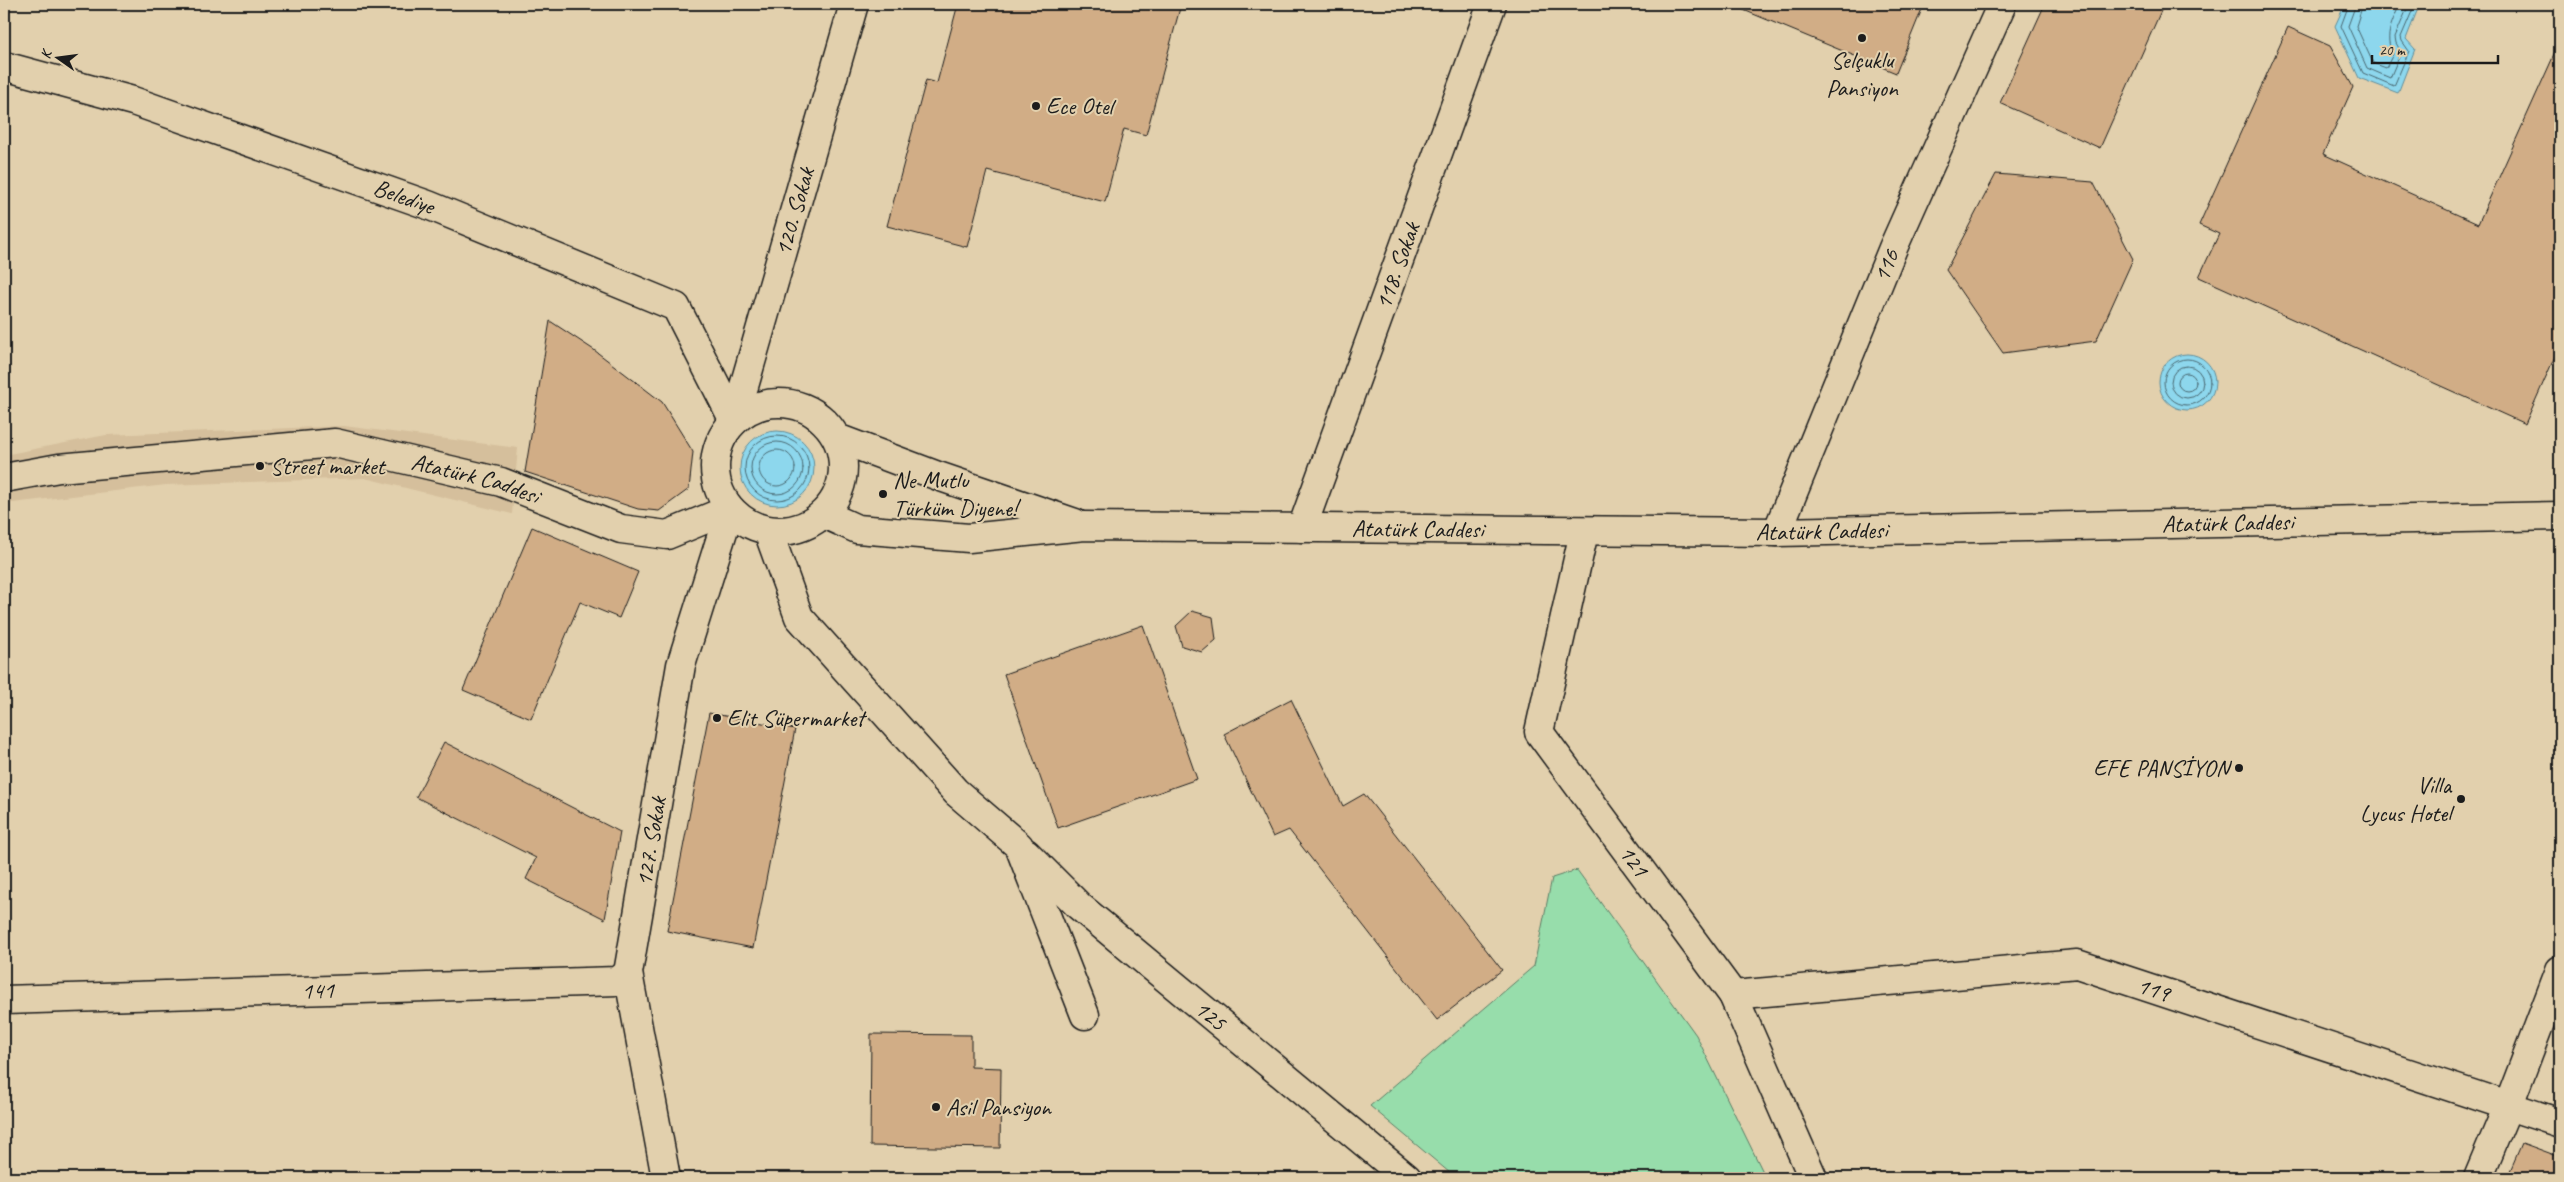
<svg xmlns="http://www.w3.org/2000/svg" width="2564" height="1182" viewBox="0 0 2564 1182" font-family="Caveat,sans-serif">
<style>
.built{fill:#d5bf9c}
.green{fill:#97ddab;stroke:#5a7c64}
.water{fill:#8dd7ed;stroke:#608c99}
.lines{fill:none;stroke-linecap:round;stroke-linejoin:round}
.shore{stroke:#496770;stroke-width:1}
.building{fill:#d1ad86;stroke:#1c1c1c}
.minor-casing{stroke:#1c1c1c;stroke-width:31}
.tertiary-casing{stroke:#1c1c1c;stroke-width:31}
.secondary-casing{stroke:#1c1c1c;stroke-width:31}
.minor{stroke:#e2d0ad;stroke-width:28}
.tertiary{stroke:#e2d0ad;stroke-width:28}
.secondary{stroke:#e2d0ad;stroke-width:28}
.poi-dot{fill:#1c1c1c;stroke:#e2d0ad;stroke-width:2}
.labels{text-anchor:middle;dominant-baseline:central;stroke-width:4;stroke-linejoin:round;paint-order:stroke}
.poi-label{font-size:24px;fill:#1c1c1c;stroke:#e2d0ad;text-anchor:start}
.street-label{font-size:24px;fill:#1c1c1c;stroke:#e2d0ad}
</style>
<rect width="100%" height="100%" fill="#e2d0ad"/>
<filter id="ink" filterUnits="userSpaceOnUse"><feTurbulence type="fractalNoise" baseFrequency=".02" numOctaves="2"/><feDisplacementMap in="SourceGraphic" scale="10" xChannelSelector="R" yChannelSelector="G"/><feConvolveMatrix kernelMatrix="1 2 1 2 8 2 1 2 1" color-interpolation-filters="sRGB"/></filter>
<g filter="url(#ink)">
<polygon class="built" points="344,426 518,448 512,514 365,478 166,485 4,504 4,455 106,435"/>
<polygon class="green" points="1577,870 1696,1035 1766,1178 1456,1178 1370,1106 1534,966 1552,878"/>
<g class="water">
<polygon points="2345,4 2428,4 2417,11 2406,39 2415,49 2398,93 2359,78 2335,26"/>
<circle cx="2187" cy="382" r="28"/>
<circle cx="777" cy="468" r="37"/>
</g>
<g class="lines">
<g class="shore">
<polyline points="2349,4 2341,26 2363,73 2394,86 2409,51 2402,41 2401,37 2413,9 2419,4"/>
<polyline points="2356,4 2348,26 2367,68 2390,78 2401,52 2396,43 2395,37 2409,4"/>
<path d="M2363,4L2356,26L2373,63L2386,68L2393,54C2383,36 2393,21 2400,4"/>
<circle cx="2187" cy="382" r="23"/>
<circle cx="2187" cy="382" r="16"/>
<circle cx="2187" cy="382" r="9"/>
<circle cx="777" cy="468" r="32"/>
<circle cx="777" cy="468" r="26"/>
<circle cx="777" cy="468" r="18"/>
</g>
</g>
<g class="building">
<polygon points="958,4 1181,4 1146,135 1124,129 1105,202 987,171 967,247 887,226 926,80 937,83"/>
<polygon points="1729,4 1924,4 1896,73"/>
<polygon points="2045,4 2164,4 2100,148 2000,103"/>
<polygon points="2288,27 2330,46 2353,87 2323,154 2478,224 2558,46 2560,46 2560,345 2525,424 2199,277 2219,234 2199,225"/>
<polygon points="1996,174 2093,182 2133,259 2096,341 2003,353 1946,270"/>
<polygon points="550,321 594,350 662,402 693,452 689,489 659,511 638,509 525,472"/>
<polygon points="532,527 638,572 619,618 580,602 531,719 463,690"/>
<polygon points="1192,611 1213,617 1216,640 1202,652 1182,646 1176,626"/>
<polygon points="1143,625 1197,779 1058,828 1004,674"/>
<polygon points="1291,699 1343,806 1364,794 1502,970 1437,1020 1289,830 1273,837 1224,734"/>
<polygon points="709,713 795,729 753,948 667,931"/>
<polygon points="444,742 620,832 605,919 526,879 536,858 416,797"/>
<polygon points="871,1034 971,1035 971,1067 1001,1068 1000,1148 870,1146"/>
<polygon points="2522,1143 2560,1157 2560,1178 2507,1178"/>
</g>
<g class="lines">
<defs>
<g id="minor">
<path id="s1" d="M734,421L854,4"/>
<path id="s2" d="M4,478L59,468L335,443L501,482L621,529L667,535L730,509"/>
<path id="s3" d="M1302,528L1492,4"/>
<polyline points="768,531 799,617 956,792 1019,846 1085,1015"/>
<path id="s4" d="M1584,532L1539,732L1733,995L1813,1178"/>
<path id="s5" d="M1777,532L1893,248L2002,4"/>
<path id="s6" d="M1026,853L1079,906L1407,1178"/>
<path id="s7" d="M1733,995L2077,964L2560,1123"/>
<path id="s8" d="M4,1000L618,981L628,973"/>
<path id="s9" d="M666,1178L628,973L681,665L730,509"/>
<polyline points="2478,1178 2509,1104 2560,970"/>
</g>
<g id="tertiary">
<path id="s10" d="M4,66L133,101L428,205L676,307L734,421"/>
<circle cx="779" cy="467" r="64"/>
</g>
<g id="secondary">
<polyline points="837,438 938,476 1075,523"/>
<path id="s11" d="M824,514L857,529L969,538L1084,526L1777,532L2560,516"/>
</g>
</defs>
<use href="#minor" class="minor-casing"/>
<use href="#tertiary" class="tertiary-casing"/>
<use href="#secondary" class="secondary-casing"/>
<use href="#minor" class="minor"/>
<use href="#tertiary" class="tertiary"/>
<use href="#secondary" class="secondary"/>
</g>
</g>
<g class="poi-dot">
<circle cx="1862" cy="38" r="5"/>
<circle cx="1036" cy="106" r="5"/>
<circle cx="260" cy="466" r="5"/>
<circle cx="883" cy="494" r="5"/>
<circle cx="717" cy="718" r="5"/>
<circle cx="2239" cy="768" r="5"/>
<circle cx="2461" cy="799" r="5"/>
<circle cx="936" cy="1107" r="5"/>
</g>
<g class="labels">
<g class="poi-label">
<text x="1862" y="60" text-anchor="middle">Selçuklu<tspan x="1862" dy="28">Pansiyon</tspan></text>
<text x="1046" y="106">Ece Otel</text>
<text x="270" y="466">Street market</text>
<text x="893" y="480">Ne Mutlu<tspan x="893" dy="28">Türküm Diyene!</tspan></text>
<text x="727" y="718">Elit Süpermarket</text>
<text x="2229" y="768" text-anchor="end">EFE PANSİYON</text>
<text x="2451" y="785" text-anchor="end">Villa<tspan x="2451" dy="28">Lycus Hotel</tspan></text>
<text x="946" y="1107">Asil Pansiyon</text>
</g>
<g class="street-label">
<text stroke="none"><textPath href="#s10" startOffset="421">Belediye</textPath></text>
<text stroke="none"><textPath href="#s1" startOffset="218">120. Sokak</textPath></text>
<text stroke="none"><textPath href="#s3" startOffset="279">118. Sokak</textPath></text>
<text stroke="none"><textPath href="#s5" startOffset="288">116</textPath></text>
<text stroke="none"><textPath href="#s2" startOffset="478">Atatürk Caddesi</textPath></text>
<text stroke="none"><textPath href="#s11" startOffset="1408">Atatürk Caddesi</textPath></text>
<text stroke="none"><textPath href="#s11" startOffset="598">Atatürk Caddesi</textPath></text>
<text stroke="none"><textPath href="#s11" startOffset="1002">Atatürk Caddesi</textPath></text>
<text stroke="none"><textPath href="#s9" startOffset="342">127. Sokak</textPath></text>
<text stroke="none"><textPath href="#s4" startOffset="365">121</textPath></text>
<text stroke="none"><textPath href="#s7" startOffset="426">119</textPath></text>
<text stroke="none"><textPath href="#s8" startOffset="314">141</textPath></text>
<text stroke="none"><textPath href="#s6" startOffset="246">125</textPath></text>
</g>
</g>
<rect width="2564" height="1182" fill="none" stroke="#e2d0ad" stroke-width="20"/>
<rect x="10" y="10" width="2544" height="1162" fill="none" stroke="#1c1c1c" stroke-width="2" filter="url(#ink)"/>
<g transform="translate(58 58) rotate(284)" stroke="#e2d0ad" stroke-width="4" paint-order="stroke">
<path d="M0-4L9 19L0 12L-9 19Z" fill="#1c1c1c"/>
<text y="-8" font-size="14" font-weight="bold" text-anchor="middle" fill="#1c1c1c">K</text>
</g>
<path d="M2372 55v8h126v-8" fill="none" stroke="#1c1c1c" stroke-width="2.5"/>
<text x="2379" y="55" font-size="15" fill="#1c1c1c" stroke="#e2d0ad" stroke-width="4" paint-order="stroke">20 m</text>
</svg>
